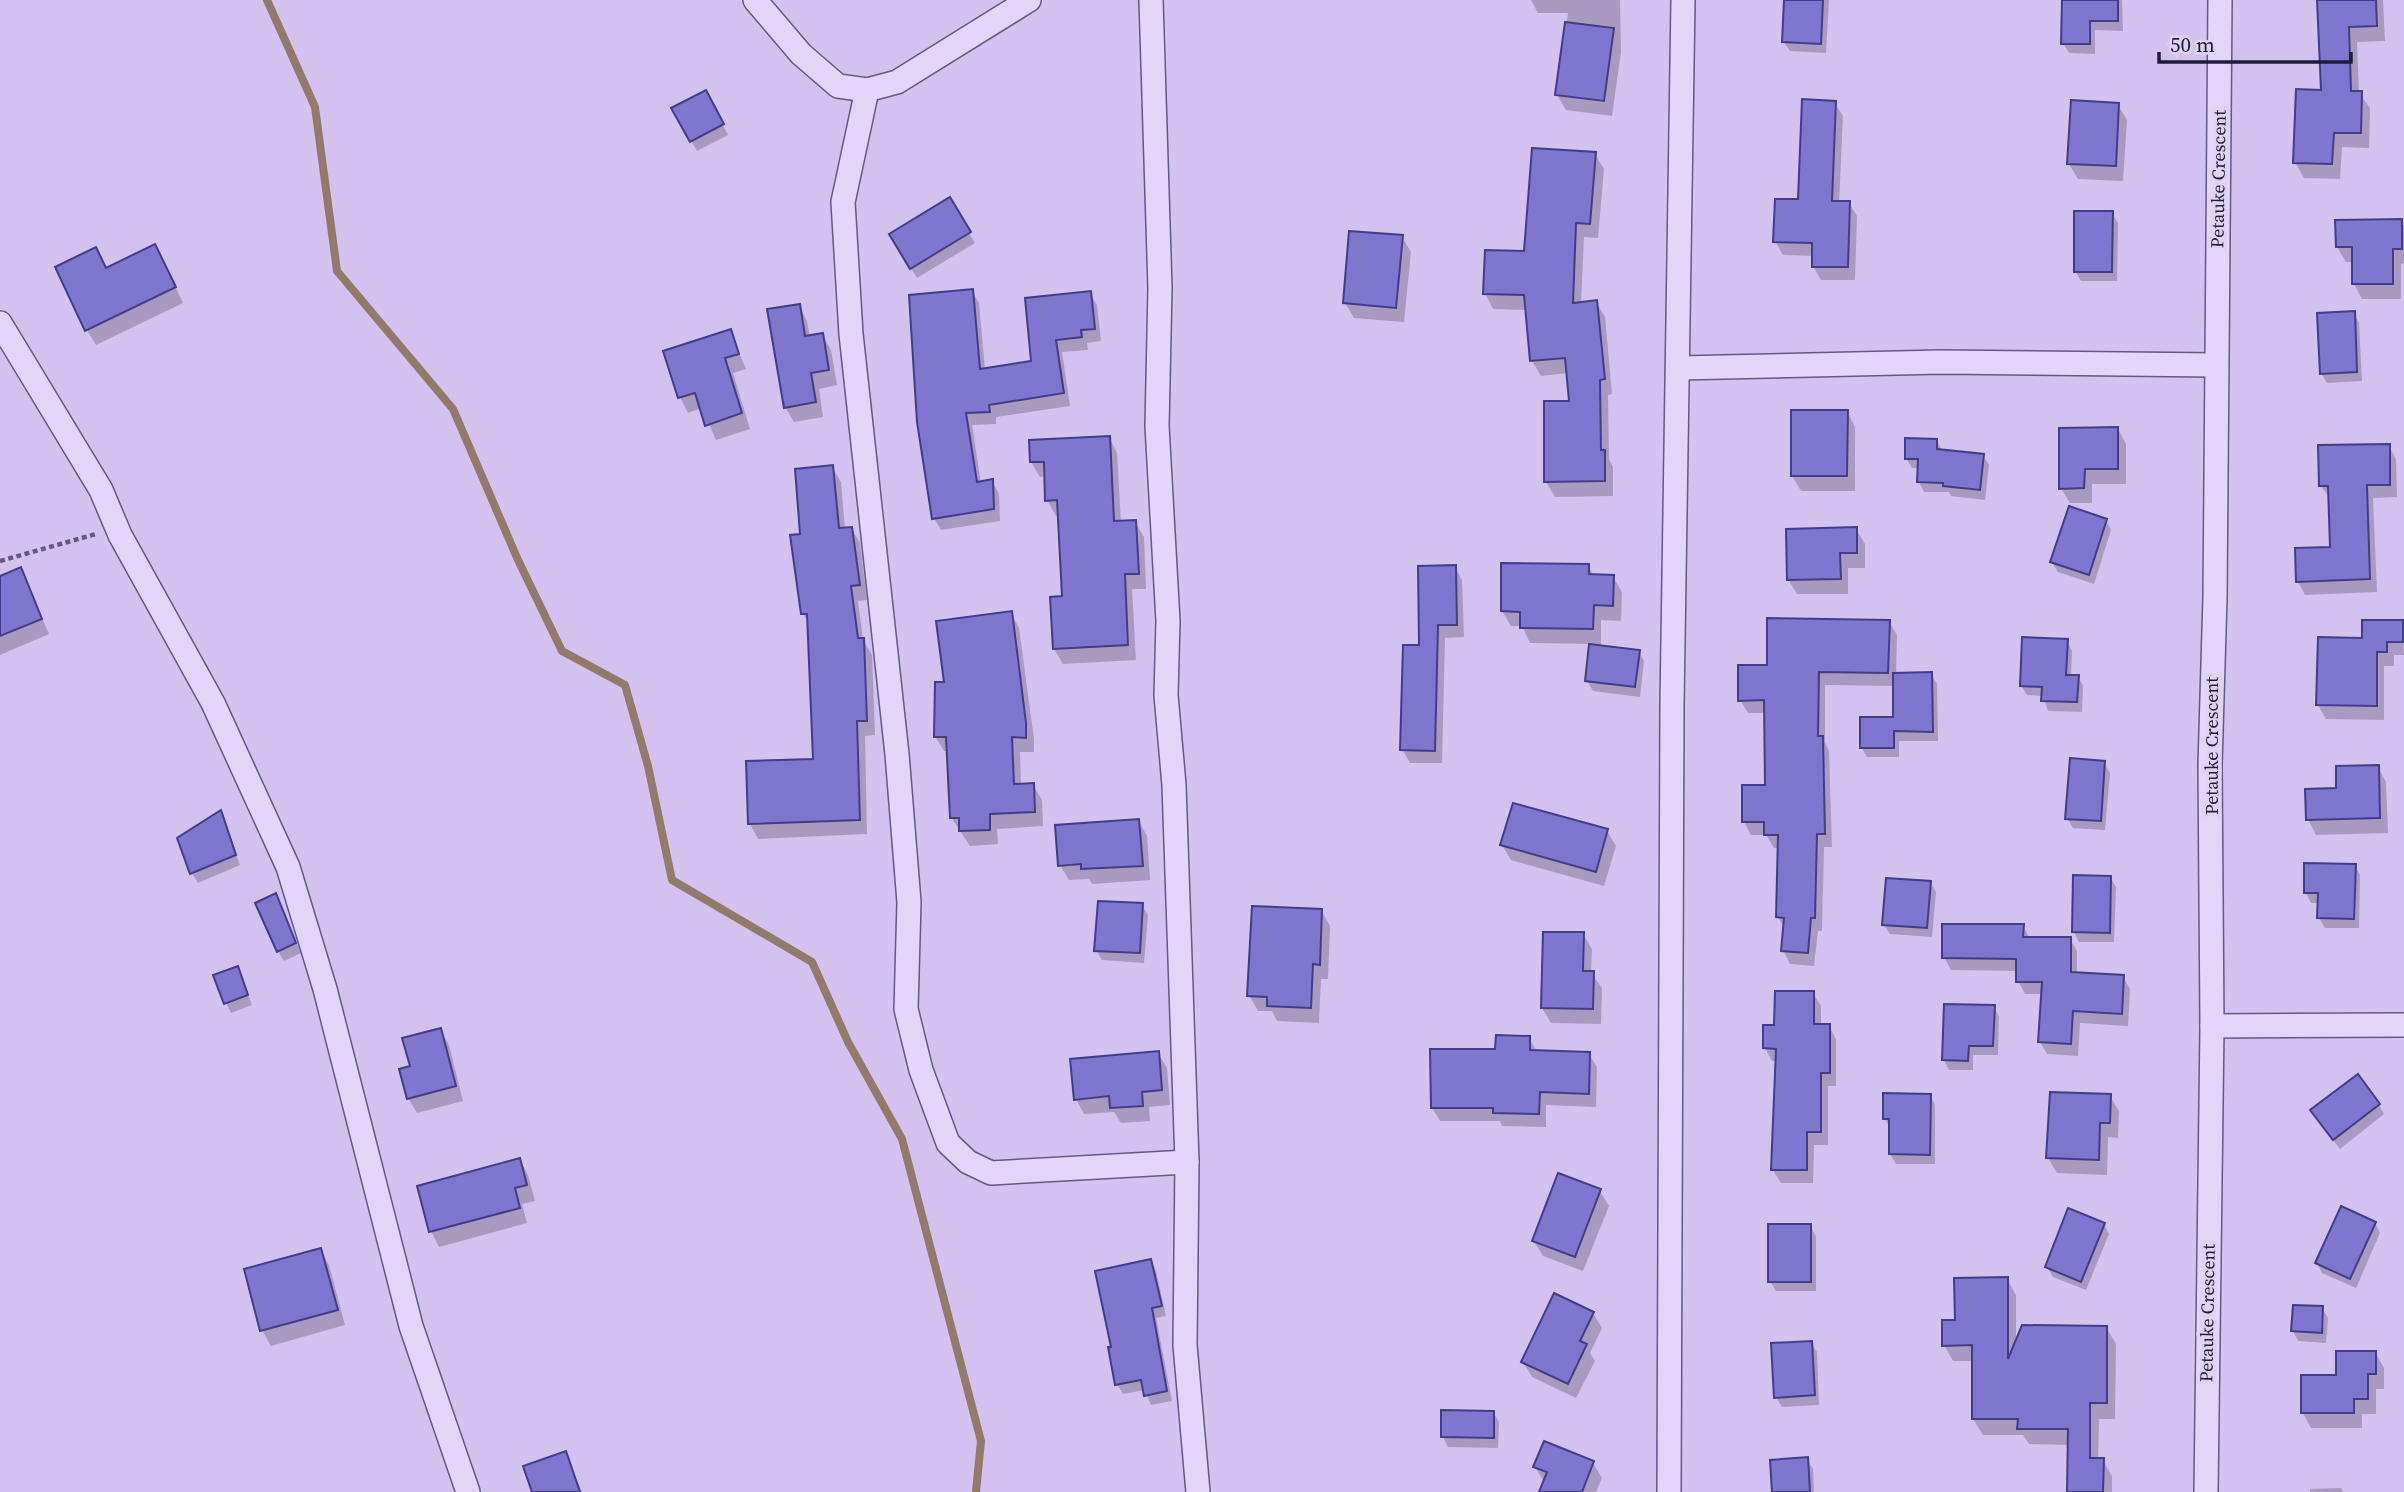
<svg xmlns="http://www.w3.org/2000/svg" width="2404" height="1492" viewBox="0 0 2404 1492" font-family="'Source Serif 4',serif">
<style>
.shadow{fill:#0003}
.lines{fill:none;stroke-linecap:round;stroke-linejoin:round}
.stream{stroke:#907b6b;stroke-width:8}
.building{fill:#7e76cf;stroke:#433d89;stroke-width:2}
.minor-casing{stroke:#625889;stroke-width:26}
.path{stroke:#625889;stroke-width:4.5;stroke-dasharray:5 3.5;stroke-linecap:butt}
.minor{stroke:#e3d5fa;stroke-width:23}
.labels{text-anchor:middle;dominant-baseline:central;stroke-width:7;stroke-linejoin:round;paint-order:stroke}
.street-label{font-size:18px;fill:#211d39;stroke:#e0d1f6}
</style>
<rect width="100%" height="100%" fill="#d3c1ef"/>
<g class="shadow">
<polygon points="1531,0 1620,0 1621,52 1612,116 1566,110 1557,95 1568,13 1538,13"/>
<polygon points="1786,0 1829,0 1826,53 1790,51 1784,42"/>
<polygon points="2064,0 2122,0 2123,31 2095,30 2095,54 2069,53 2063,43"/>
<polygon points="2319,0 2383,0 2385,41 2357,42 2359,93 2370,108 2369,148 2342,147 2340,179 2304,178 2295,162 2322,92"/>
<polygon points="711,102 728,135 697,151 673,108"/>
<polygon points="1835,103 1843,116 1839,203 1849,203 1857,216 1855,280 1821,280 1813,266 1814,256 1783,255 1775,241 1800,201"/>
<polygon points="2118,105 2127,120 2123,181 2078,179 2069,164"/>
<polygon points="1595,154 1604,169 1598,238 1584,237 1581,304 1596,302 1605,317 1612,394 1608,395 1609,459 1613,467 1613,496 1555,497 1546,482 1571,403 1568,373 1541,376 1532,361 1527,310 1493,309 1485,293 1526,253"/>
<polygon points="949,200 975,243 917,278 891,235"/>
<polygon points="2112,213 2118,223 2117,281 2081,281 2075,271"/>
<polygon points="2401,221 2404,226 2404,263 2401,264 2401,299 2362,299 2354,284 2353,262 2346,262 2337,247"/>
<polygon points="1402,237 1411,252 1404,322 1354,318 1345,303"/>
<polygon points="163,261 183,303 96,345 87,330 107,269"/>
<polygon points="972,291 979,303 985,370 1033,363 1090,293 1097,305 1101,341 1087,343 1088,350 1062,352 1070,406 996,417 996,424 972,425 981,483 992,481 999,494 1000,521 941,530 934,518"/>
<polygon points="799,305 807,321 810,337 822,334 831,350 837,385 819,389 823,417 794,422 785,407"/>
<polygon points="2354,313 2359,323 2362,381 2327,383 2321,373"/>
<polygon points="730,331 746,369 733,373 750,429 716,440 702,408 688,413 680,397"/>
<polygon points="1847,411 1855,427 1855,491 1801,491 1792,476"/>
<polygon points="2118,429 2126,444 2126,484 2092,484 2092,503 2070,503 2061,488"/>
<polygon points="1109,437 1117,453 1121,523 1135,522 1144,537 1146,589 1132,589 1136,660 1063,664 1054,649 1064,598 1059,516 1056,516 1047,500 1046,477 1040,477 1031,462"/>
<polygon points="1936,440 1942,450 1983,455 1989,465 1985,500 1951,496 1949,492 1924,492 1919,482 1919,468 1912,468 1906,458"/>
<polygon points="2389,446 2396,459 2397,497 2373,498 2377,592 2305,595 2298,582 2332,548 2330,498 2320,485"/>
<polygon points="832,467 841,482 845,529 851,528 860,543 867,600 858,601 863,640 872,655 875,735 865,736 867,834 758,839 750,824 815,760 810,625 803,614 802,535"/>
<polygon points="2106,520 2111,530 2094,584 2058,572 2052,562"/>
<polygon points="1856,529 1865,544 1865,568 1848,568 1848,594 1797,594 1788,579"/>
<polygon points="1588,566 1594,576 1613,577 1622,592 1621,621 1601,620 1601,647 1639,652 1644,661 1640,697 1593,691 1587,681 1591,644 1530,643 1522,626 1511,626 1502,611"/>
<polygon points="1455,567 1462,580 1464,637 1445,638 1442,763 1410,763 1402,749 1421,647"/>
<polygon points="20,569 49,634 0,655 0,578"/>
<polygon points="1011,613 1019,628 1034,739 1034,752 1020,752 1021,785 1033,785 1042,800 1043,826 997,829 998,844 970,846 951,817 949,751 944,751 935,736 946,684"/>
<polygon points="1889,621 1897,635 1896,675 1931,674 1937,684 1938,741 1899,741 1899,757 1867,757 1861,747 1895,719 1895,686 1825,685 1825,742 1829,751 1832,847 1824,847 1822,931 1818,931 1814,966 1790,964 1783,950 1785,929 1778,917 1779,848 1774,848 1766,835 1751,835 1744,822 1744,787 1766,787 1766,713 1748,713 1740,700 1768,667"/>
<polygon points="2402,621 2404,655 2394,655 2394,666 2384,666 2384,720 2326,719 2318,705 2364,640"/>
<polygon points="2067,641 2072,651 2071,676 2078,676 2083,686 2082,712 2048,711 2043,696 2027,695 2021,685"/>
<polygon points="2104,763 2110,773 2105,830 2073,828 2067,818"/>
<polygon points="2378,767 2386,782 2388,833 2316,835 2308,819 2338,790"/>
<polygon points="221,813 240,865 198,883 192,873"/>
<polygon points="1138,820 1147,836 1150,880 1092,884 1089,879 1069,880 1060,865"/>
<polygon points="1607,831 1616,846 1604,886 1511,860 1502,845"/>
<polygon points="2355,866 2360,875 2359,928 2325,928 2319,918 2319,903 2311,903 2306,893"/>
<polygon points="2110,877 2116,887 2114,942 2079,942 2074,932"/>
<polygon points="1930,882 1936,892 1932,937 1890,934 1884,925"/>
<polygon points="280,905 301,953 284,961 278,951"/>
<polygon points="1142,905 1148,915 1144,963 1102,960 1096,950"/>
<polygon points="1321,910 1330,926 1328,979 1321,979 1319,1023 1277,1021 1272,1011 1258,1011 1249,995"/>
<polygon points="2023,926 2030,939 2070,939 2077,951 2077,974 2123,977 2130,989 2128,1026 2080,1023 2078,1056 2047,1054 2040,1042 2043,994 2025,994 2018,981 2018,971 1951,970 1944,957"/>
<polygon points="1583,934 1592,949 1591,973 1602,988 1601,1024 1551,1023 1542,1008"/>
<polygon points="237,968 252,1005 231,1013 226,1003"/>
<polygon points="1813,993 1821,1006 1821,1026 1829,1026 1836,1039 1836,1086 1828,1086 1828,1145 1814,1145 1813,1183 1781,1183 1773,1170 1777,1061 1772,1061 1765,1048 1776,1027"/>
<polygon points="1994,1007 1999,1017 1998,1055 1973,1055 1973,1070 1949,1070 1944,1060"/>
<polygon points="440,1030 449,1045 463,1101 417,1113 408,1098 412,1068"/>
<polygon points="1529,1038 1537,1052 1589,1054 1597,1067 1596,1107 1546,1105 1546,1127 1502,1126 1500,1121 1440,1121 1432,1108 1497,1051"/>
<polygon points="1158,1053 1167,1068 1170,1105 1149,1107 1150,1121 1121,1123 1114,1112 1084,1114 1076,1099"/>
<polygon points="1930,1095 1935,1105 1935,1164 1896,1164 1890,1154 1891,1129 1884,1118"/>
<polygon points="2110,1096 2119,1111 2118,1138 2108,1137 2107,1175 2057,1173 2048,1158"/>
<polygon points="2379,1105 2384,1114 2340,1149 2318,1120"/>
<polygon points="520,1160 528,1175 535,1201 522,1204 527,1223 439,1247 431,1231"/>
<polygon points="1600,1191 1609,1206 1583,1271 1543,1256 1534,1241"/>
<polygon points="2375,1223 2380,1233 2356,1288 2322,1273 2317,1263"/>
<polygon points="2104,1224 2109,1234 2086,1290 2053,1277 2047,1267"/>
<polygon points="1810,1226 1816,1236 1816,1291 1776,1291 1770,1281"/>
<polygon points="321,1250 329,1265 345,1325 271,1346 262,1330"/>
<polygon points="1151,1261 1156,1271 1166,1316 1156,1318 1172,1401 1151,1405 1145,1390 1123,1394 1117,1384 1113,1348"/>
<polygon points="2007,1279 2016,1295 2016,1342 2106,1327 2116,1344 2115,1419 2099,1419 2098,1460 2103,1460 2112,1476 2112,1492 2069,1492 2069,1445 2029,1444 2023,1435 1983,1435 1973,1419 1974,1361 1953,1361 1944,1345 1957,1322"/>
<polygon points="2322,1308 2328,1318 2326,1343 2298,1341 2293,1331"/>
<polygon points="1593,1313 1602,1328 1590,1353 1595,1361 1576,1398 1532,1377 1523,1362"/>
<polygon points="1811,1343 1817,1352 1819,1405 1782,1407 1776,1397"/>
<polygon points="2375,1352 2384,1368 2384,1389 2376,1389 2376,1414 2362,1414 2362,1428 2311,1428 2303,1413 2338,1376"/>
<polygon points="1493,1412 1499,1422 1498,1448 1448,1447 1443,1437"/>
<polygon points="565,1453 582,1492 534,1492"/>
<polygon points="1807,1459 1813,1469 1814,1492 1773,1492"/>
<polygon points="1593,1463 1602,1478 1596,1492 1541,1492 1545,1483 1535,1467"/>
<polygon points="2341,1488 2343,1492 2310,1492 2310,1489"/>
</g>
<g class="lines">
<polyline class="stream" points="267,0 315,107 337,271 453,409 518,560 562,651 625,685 648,766 672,880 812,962 848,1042 902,1139 981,1441 976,1492"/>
</g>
<g class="building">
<polygon points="1784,0 1823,0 1821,44 1782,42"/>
<polygon points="2062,0 2118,0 2118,21 2090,21 2090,44 2061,44"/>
<polygon points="2317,0 2376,0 2377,26 2349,27 2351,91 2362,91 2361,133 2334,133 2332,164 2293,163 2296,89 2321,90"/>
<polygon points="1565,22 1614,28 1604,101 1555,95"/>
<polygon points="706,90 724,124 690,142 671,108"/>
<polygon points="1802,99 1836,101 1832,201 1850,201 1848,267 1812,267 1812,243 1773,242 1775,199 1798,199"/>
<polygon points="2071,100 2119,103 2116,166 2067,164"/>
<polygon points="1532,148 1596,152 1590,224 1576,223 1573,303 1597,300 1605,379 1600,380 1601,450 1605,450 1605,481 1544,482 1544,401 1569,401 1565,358 1530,361 1524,295 1483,294 1485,250 1524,251"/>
<polygon points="950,197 971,232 910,269 889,234"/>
<polygon points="2074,211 2113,211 2112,272 2074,272"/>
<polygon points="2402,219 2402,249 2393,249 2393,284 2352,284 2352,247 2336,247 2335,220"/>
<polygon points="1349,231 1403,235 1396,308 1343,303"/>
<polygon points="155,244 176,287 85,331 55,267 96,247 106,268"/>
<polygon points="973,289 980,369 1031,361 1025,298 1091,291 1095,329 1081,330 1082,337 1056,340 1064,393 989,405 990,412 966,413 977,482 993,479 994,509 932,519 917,422 909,295"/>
<polygon points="800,304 805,336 823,333 829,370 811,373 816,402 784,408 767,309"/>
<polygon points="2355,311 2357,372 2320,374 2317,313"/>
<polygon points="731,329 739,354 725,358 742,413 705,426 695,393 678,398 663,351"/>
<polygon points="1791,410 1848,410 1847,476 1791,476"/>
<polygon points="2118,427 2118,469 2085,469 2084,488 2059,489 2059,428"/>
<polygon points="1110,436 1114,521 1136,520 1139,574 1125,574 1128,645 1053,649 1050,597 1062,596 1057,500 1045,501 1044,462 1030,462 1029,440"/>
<polygon points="1905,438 1937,439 1937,449 1984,454 1980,490 1943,486 1943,483 1917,482 1918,459 1905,459"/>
<polygon points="2390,444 2390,485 2367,485 2370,579 2296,582 2295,548 2330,547 2328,486 2319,486 2318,445"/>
<polygon points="833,465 839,528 852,527 860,585 851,586 858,638 864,638 867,721 857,721 860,820 748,824 746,761 813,759 807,614 801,614 790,535 800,534 795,469"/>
<polygon points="2069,506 2107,519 2089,575 2050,562"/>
<polygon points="1857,527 1857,553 1840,553 1841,579 1787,580 1786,529"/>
<polygon points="1501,563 1589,564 1589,574 1614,575 1613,606 1594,605 1593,629 1520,628 1520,612 1501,611"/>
<polygon points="1456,565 1457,625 1438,625 1435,751 1400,750 1403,645 1419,645 1418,566"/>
<polygon points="21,567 42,619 0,636 0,576"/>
<polygon points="1012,611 1026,723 1026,738 1012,737 1014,784 1034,783 1035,812 990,814 990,830 959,831 959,818 950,818 946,737 934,737 935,682 944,682 936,621"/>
<polygon points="1767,618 1890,620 1888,673 1819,672 1818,736 1823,736 1825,834 1817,834 1815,918 1811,918 1808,953 1781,951 1784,918 1776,917 1778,835 1764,835 1764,822 1742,822 1742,785 1765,785 1764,700 1738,701 1738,665 1767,665"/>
<polygon points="2362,620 2403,620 2403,642 2387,642 2387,652 2377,652 2377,706 2316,705 2318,637 2362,638"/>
<polygon points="2022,637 2068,639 2066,675 2079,675 2077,702 2041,701 2042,687 2020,686"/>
<polygon points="1589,644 1640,650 1635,687 1585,681"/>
<polygon points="1932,672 1933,732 1894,731 1894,748 1860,748 1860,717 1893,717 1893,673"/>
<polygon points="2070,758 2105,761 2101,821 2065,819"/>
<polygon points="2379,765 2380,818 2306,820 2305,789 2336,788 2336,766"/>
<polygon points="1513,803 1608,829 1596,872 1500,845"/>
<polygon points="221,810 236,855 190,874 177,838"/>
<polygon points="1139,819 1143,866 1081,869 1081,864 1058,866 1055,825"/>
<polygon points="2304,863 2356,864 2354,919 2317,918 2318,893 2304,893"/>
<polygon points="2073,875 2111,876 2110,933 2072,932"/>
<polygon points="1886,878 1931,881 1927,928 1882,925"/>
<polygon points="276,893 296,943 277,952 255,903"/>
<polygon points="1098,901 1143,903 1140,953 1094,951"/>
<polygon points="1252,906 1322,909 1320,965 1313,964 1311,1008 1267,1006 1267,997 1247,996"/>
<polygon points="1942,924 2024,924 2023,937 2071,937 2071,972 2124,975 2122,1014 2073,1011 2071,1044 2038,1042 2042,982 2016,982 2016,959 1942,958"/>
<polygon points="1543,932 1584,932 1583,971 1594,971 1593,1009 1541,1008"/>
<polygon points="238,966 248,995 224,1004 213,975"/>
<polygon points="1775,991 1814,991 1814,1024 1830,1024 1830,1073 1821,1073 1821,1132 1807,1132 1807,1170 1771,1170 1776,1049 1763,1048 1763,1025 1774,1025"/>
<polygon points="1944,1004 1995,1005 1993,1046 1969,1046 1968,1061 1942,1060"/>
<polygon points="441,1028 456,1086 407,1099 399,1069 410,1066 402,1038"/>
<polygon points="1496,1035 1530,1036 1530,1050 1590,1052 1589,1094 1540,1092 1539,1114 1493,1113 1493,1108 1431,1108 1430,1049 1495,1049"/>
<polygon points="1159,1051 1162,1090 1142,1092 1143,1106 1110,1108 1109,1096 1074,1100 1070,1059"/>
<polygon points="2358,1074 2380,1104 2333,1140 2310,1110"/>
<polygon points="2050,1092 2111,1094 2110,1123 2100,1123 2099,1160 2046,1158"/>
<polygon points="1883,1093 1931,1094 1930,1155 1889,1154 1889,1119 1883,1119"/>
<polygon points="520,1158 527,1185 515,1188 520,1208 429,1232 417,1186"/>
<polygon points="1558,1173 1601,1189 1575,1257 1532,1241"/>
<polygon points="2341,1206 2376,1222 2350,1279 2315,1263"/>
<polygon points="2068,1208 2105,1223 2081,1282 2045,1267"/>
<rect x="1768" y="1224" width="43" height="58"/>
<polygon points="321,1248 338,1310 260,1331 244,1269"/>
<polygon points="1151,1259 1162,1306 1152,1308 1167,1391 1144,1396 1141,1380 1115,1385 1108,1347 1111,1347 1095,1271"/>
<polygon points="2008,1277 2008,1359 2022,1325 2107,1326 2107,1403 2090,1403 2090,1458 2104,1458 2103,1492 2067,1492 2068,1429 2017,1429 2018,1419 1972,1419 1972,1345 1942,1346 1942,1320 1955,1320 1954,1278"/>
<polygon points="1554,1293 1594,1312 1580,1341 1587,1344 1568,1384 1521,1362"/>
<polygon points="2293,1305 2323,1306 2322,1333 2291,1331"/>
<polygon points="1812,1341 1815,1395 1774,1398 1771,1343"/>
<polygon points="2336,1351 2376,1351 2376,1374 2368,1374 2368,1399 2354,1399 2354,1413 2301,1413 2301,1375 2336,1375"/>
<polygon points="1441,1410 1494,1411 1494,1438 1441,1437"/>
<polygon points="1544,1441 1594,1461 1582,1492 1539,1492 1547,1472 1533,1467"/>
<polygon points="566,1451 580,1492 532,1492 523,1466"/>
<polygon points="1808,1457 1810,1492 1772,1492 1770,1460"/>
</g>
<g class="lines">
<defs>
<g id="minor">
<polyline points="755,0 801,54 838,86 867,90 897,82 1029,0"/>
<polyline points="1151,0 1160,288 1157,426 1168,621 1166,695 1174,785 1187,1162 1185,1345 1198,1492"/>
<polyline points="867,90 843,202 851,334 897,754 909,902 906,1009 921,1070 948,1143 968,1162 991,1173 1187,1162"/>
<polyline points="0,323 101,490 120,535 213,703 288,867 325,989 411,1326 468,1492"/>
<polyline points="1679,368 1941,362 2216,365"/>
<polyline points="2212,1026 2404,1025"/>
<polyline points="1669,1492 1672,705 1683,0"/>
<polyline points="2206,1492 2212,1026 2210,765 2215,597 2220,0"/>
</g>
</defs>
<use href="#minor" class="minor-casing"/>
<polyline class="path" points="0,561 96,534"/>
<use href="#minor" class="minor"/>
</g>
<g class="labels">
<g class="street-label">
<text transform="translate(2218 179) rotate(-89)">Petauke Crescent</text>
<text transform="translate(2211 746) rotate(-90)">Petauke Crescent</text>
<text transform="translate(2207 1313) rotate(-89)">Petauke Crescent</text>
</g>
</g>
<path d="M2159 52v10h192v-10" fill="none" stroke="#211d39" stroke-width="3.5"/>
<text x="2170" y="52" font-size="21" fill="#211d39" stroke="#e0d1f6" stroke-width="5" paint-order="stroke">50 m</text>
</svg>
